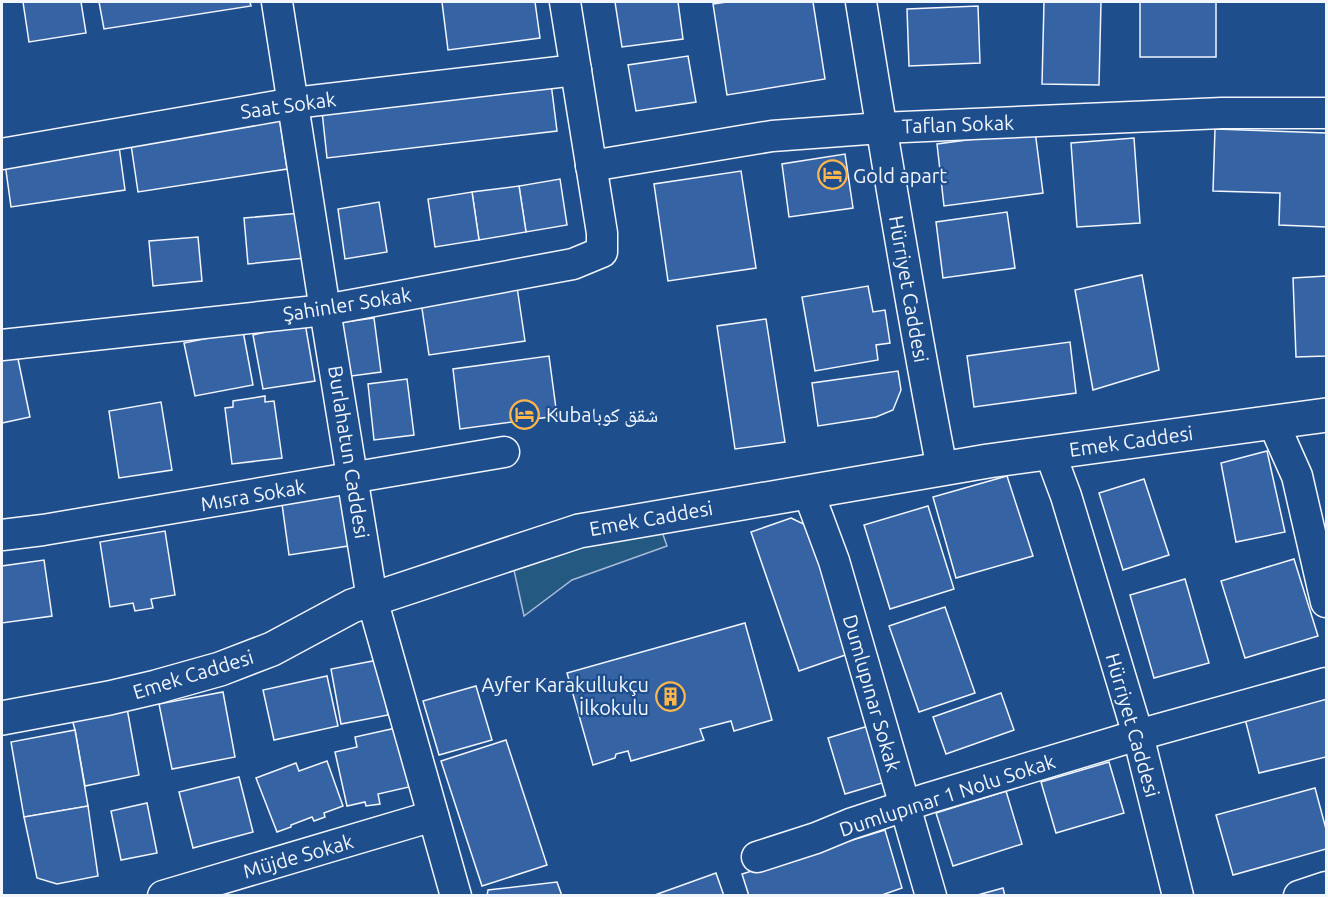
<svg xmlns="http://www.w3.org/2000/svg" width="1328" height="897" viewBox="0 0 1328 897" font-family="Ubuntu,'Noto Naskh Arabic',sans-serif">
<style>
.green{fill:#245a82;stroke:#a8bbd7;stroke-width:1.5}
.building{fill:#3563a3;stroke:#f2f6ff;stroke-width:1.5}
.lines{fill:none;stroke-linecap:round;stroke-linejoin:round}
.street-casing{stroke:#f2f6ff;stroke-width:33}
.secondary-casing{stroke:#f2f6ff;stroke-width:36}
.street{stroke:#1f4e8c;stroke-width:30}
.secondary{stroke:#1f4e8c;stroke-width:33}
.labels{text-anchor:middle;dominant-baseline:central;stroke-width:4.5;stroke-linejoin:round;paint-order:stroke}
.street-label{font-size:20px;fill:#f2f6ff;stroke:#1f4e8c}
.poi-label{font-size:20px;fill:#f2f6ff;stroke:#1f4e8c;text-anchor:start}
</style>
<rect width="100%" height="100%" fill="#1f4e8c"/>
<polygon class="green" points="658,520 667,546 572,580 524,616 510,552"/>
<g class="building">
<polygon points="23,2 81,2 86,33 29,42"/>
<polygon points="99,2 250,2 251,6 104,29"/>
<polygon points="442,2 535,2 540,38 448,50"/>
<polygon points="615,2 678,2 683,39 622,47"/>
<polygon points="727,2 813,2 825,79 727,95 713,4"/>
<polygon points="1044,2 1101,2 1099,85 1042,84"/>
<rect x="1140" y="2" width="76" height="55"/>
<polygon points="978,6 980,63 909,66 907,9"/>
<polygon points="688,56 696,102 636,111 628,65"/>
<polygon points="550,75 557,131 327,158 321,102"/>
<polygon points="278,109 287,169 138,192 129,131"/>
<polygon points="1215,129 1326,133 1326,227 1279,225 1280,193 1213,191"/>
<polygon points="1035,131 1043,193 944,206 937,144"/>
<polygon points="1134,138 1140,223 1077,227 1071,143"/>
<polygon points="118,139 125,190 11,207 4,156"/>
<polygon points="845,154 853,208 789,217 782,164"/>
<polygon points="741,171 756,268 668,281 654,184"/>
<polygon points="560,179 567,225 526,232 519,186"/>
<polygon points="519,186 526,232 479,240 472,192"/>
<polygon points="472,192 479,240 435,247 428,199"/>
<polygon points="379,202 387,252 345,259 338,209"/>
<polygon points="1007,212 1015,268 943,278 936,222"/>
<polygon points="301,213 305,258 248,264 244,218"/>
<polygon points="198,237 202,281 153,286 149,241"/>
<polygon points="1142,275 1159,370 1093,390 1075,290"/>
<polygon points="1326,276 1326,356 1296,357 1293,278"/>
<polygon points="868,286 873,312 885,310 890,343 876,345 878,360 815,371 802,297"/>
<polygon points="517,287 525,341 429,355 421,302"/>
<polygon points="374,318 381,372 344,377 337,323"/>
<polygon points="766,319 785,442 735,449 717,326"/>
<polygon points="305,323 315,381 263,389 253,335"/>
<polygon points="243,331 253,385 195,396 184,343"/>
<polygon points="1070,342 1076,393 974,407 967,356"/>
<polygon points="17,354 30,417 2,423 2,358"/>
<polygon points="549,356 557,416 460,429 453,369"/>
<polygon points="898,371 901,390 893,410 876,417 818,426 812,383"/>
<polygon points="407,379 414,435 374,440 368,384"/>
<polygon points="265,396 265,402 274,401 282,458 232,464 225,408 233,407 233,401"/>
<polygon points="161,402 172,470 119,478 109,411"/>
<polygon points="1267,451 1285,532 1236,542 1221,463"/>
<polygon points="1007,476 1033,556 956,578 933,497"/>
<polygon points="1144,479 1169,555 1123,570 1099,493"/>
<polygon points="340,495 348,546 289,555 282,504"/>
<polygon points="928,506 954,589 890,609 864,525"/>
<polygon points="791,518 814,529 857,651 799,671 751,532"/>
<polygon points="165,531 175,595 151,599 153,608 135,611 133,603 110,607 100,542"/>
<polygon points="1294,559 1318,636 1245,658 1221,581"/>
<polygon points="44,560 52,616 2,623 2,566"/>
<polygon points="1185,579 1209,663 1154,678 1130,595"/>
<polygon points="945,607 975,693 919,712 889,626"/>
<polygon points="745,623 772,720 734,731 731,721 700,729 704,740 631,761 628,751 616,754 615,758 593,765 567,673"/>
<polygon points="378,660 388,715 341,724 331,669"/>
<polygon points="327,676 338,726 274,740 263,690"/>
<polygon points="476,686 492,740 439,755 423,701"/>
<polygon points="1326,691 1326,757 1259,773 1243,711"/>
<polygon points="223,692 235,757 172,769 159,704"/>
<polygon points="1001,693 1014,730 946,754 933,717"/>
<polygon points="127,708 139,775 85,786 75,730 72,719"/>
<polygon points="875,724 892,780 845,794 828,738"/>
<polygon points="396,728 409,787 378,794 380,804 366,806 365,802 347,806 335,752 357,747 355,737"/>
<polygon points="75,730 88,806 24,817 11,742"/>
<polygon points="506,740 547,865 482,886 441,761"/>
<polygon points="327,761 343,806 324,813 325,817 314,821 312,817 291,825 291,827 277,832 256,778 296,763 299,771"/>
<polygon points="1109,762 1124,813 1056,833 1041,782"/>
<polygon points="239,777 253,832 193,848 179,792"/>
<polygon points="1315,788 1326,829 1326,849 1233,875 1216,815"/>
<polygon points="1006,791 1022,844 953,866 936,813"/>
<polygon points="147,803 157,853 121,860 111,811"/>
<polygon points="88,806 98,876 57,884 37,878 24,817"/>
<polygon points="885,830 902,888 879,896 749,896 742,874"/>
<polygon points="716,873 724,896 652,896"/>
<polygon points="557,882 562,896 487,896 488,890"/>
<polygon points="1003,888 1005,896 974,896"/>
</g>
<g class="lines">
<defs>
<g id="street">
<polyline points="277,2 325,310 372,599 456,896"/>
<path d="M861,2C886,158 912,314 942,469"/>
<polyline points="2,154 294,103 576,70"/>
<polyline points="591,166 772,136 881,128 1222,113 1326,113"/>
<polyline points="2,345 325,310 573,264 602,252 602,233 565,2"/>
<polyline points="1273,422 1297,476 1326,602"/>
<polyline points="1050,453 1066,496 1138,735 1178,896"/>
<polyline points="808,491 834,561 931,896"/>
<polyline points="2,535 43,530 504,452"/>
<polyline points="757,857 816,838 850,824 929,798 1138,735 1326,683"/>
<polyline points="163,896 433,816"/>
<polyline points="1299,896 1326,887"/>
</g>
<polyline id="secondary" points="2,718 109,698 156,687 220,669 272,649 352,606 579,531 988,461 1326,415"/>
</defs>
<use href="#street" class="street-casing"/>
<use href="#secondary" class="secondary-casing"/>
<use href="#street" class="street"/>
<use href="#secondary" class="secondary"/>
</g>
<defs>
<symbol id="hotel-ring" viewBox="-11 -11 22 22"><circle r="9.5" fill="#1f4e8c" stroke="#ffb74d" stroke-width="1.5"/><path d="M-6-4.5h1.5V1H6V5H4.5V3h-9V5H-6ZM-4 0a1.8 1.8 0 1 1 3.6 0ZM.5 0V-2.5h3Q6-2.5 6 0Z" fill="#ffb74d"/></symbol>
<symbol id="building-ring" viewBox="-11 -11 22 22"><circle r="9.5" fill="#1f4e8c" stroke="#ffb74d" stroke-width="1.5"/><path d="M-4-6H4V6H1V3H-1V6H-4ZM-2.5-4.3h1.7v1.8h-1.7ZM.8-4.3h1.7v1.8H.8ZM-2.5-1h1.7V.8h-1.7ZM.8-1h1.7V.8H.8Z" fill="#ffb74d"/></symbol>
</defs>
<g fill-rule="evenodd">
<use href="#hotel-ring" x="816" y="158" width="33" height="33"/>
<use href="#hotel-ring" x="508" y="398" width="33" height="33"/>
<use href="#building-ring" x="654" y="680" width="33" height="33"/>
</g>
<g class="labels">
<g class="street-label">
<text transform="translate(288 105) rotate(-8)">Saat Sokak</text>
<text transform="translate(958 124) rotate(-2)">Taflan Sokak</text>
<text transform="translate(909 289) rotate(80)">Hürriyet Caddesi</text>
<text transform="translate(347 304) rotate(-9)">Şahinler Sokak</text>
<text transform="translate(1131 441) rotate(-8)">Emek Caddesi</text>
<text transform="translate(349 452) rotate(81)">Burlahatun Caddesi</text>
<text transform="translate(253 495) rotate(-10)">Mısra Sokak</text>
<text transform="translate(651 518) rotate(-10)">Emek Caddesi</text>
<text transform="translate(193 674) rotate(-17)">Emek Caddesi</text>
<text transform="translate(872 693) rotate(74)">Dumlupınar Sokak</text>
<text transform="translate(1133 725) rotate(74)">Hürriyet Caddesi</text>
<text transform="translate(947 795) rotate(-18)">Dumlupınar 1 Nolu Sokak</text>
<text transform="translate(298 856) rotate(-16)">Müjde Sokak</text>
</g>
<g class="poi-label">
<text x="853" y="175">Gold apart</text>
<text x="546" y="414">Kubaشقق كوبا</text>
<text x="649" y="684" text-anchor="end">Ayfer Karakullukçu<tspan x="649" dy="23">İlkokulu</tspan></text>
</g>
</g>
<rect width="1328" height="897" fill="none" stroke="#f2f6ff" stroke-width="6"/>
</svg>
